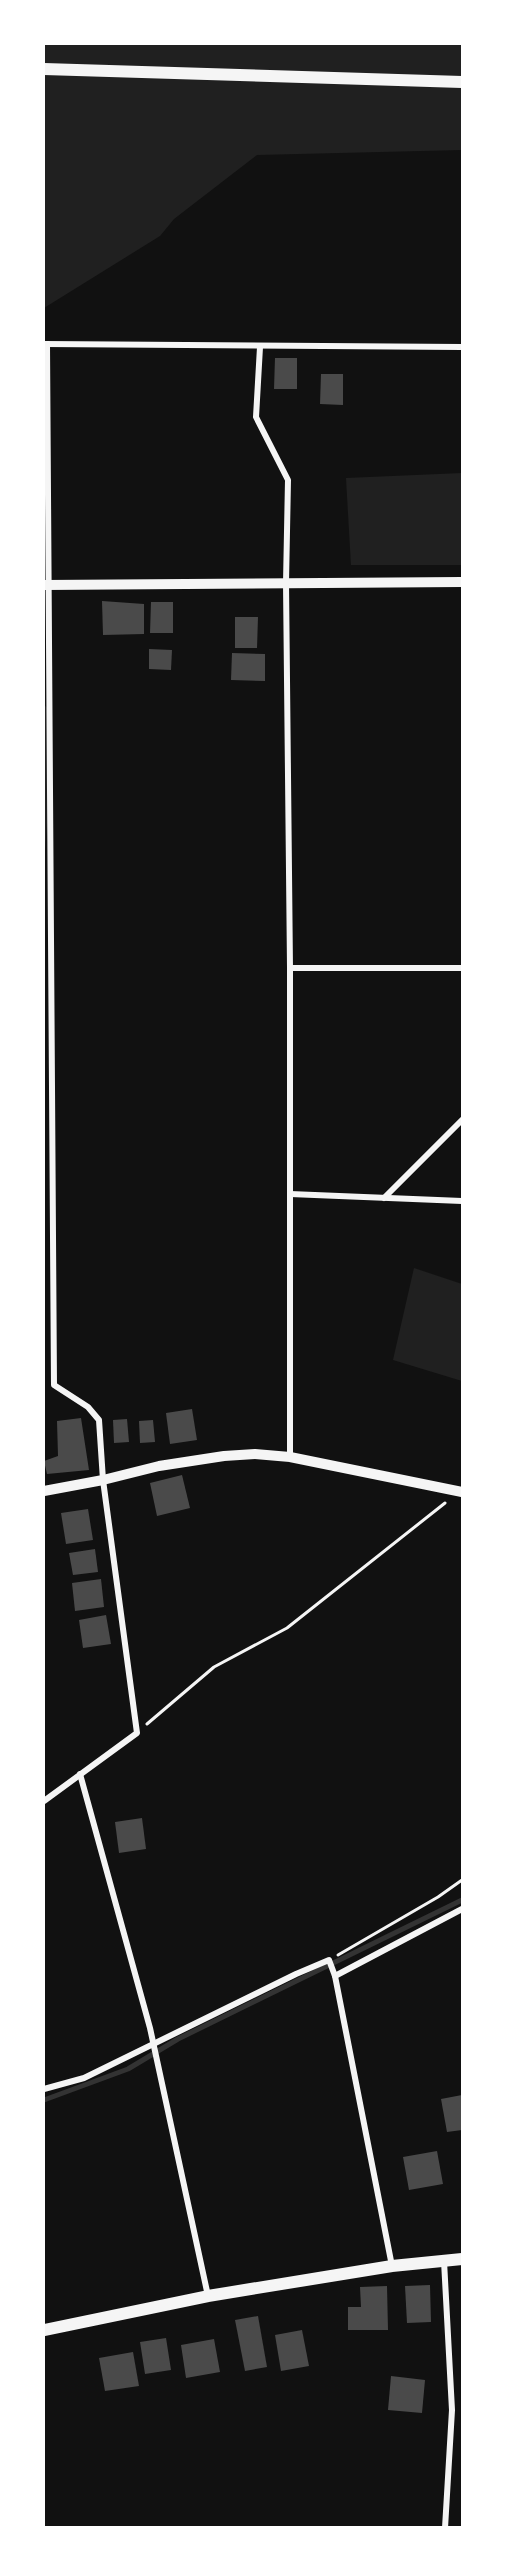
<svg xmlns="http://www.w3.org/2000/svg" width="506" height="2571" viewBox="0 0 506 2571" font-family="Montserrat,sans-serif">
<style>
.green{fill:#202020}
.lines{fill:none;stroke-linecap:round;stroke-linejoin:round}
.stream{stroke:#333;stroke-width:5}
.building{fill:#4a4a4a}
.path{stroke:#f5f5f5;stroke-width:3}
.minor{stroke:#f5f5f5;stroke-width:6}
.tertiary{stroke:#f5f5f5;stroke-width:10}
.secondary{stroke:#f5f5f5;stroke-width:12}
</style>
<rect width="100%" height="100%" fill="#111"/>
<g class="green">
<polygon points="44,44 462,44 462,150 257,155 174,219 160,236 44,308"/>
<polygon points="462,473 462,565 351,565 346,478"/>
<polygon points="44,705 50,710 47,823 44,865"/>
<polygon points="414,1268 462,1284 462,1381 393,1360"/>
</g>
<g class="lines">
<polyline class="stream" points="44,2100 128,2069 178,2039 462,1900"/>
</g>
<g class="building">
<polygon points="275,358 297,358 297,389 274,389"/>
<polygon points="321,374 343,374 343,405 320,404"/>
<polygon points="102,601 144,604 144,634 103,635"/>
<polygon points="151,602 173,602 173,633 150,633"/>
<polygon points="235,617 258,617 257,648 235,648"/>
<polygon points="149,649 172,650 171,670 149,669"/>
<polygon points="232,653 265,654 265,681 231,680"/>
<polygon points="192,1409 197,1440 170,1444 166,1413"/>
<polygon points="81,1418 89,1470 47,1474 44,1461 58,1456 57,1421"/>
<polygon points="127,1419 129,1442 114,1443 113,1420"/>
<polygon points="153,1420 155,1442 140,1443 139,1421"/>
<polygon points="182,1475 190,1508 157,1516 150,1483"/>
<polygon points="88,1509 93,1540 66,1544 61,1513"/>
<polygon points="95,1549 98,1572 73,1575 69,1553"/>
<polygon points="101,1579 104,1607 75,1611 72,1583"/>
<polygon points="106,1615 111,1644 83,1648 79,1620"/>
<polygon points="142,1818 146,1849 119,1853 115,1822"/>
<polygon points="462,2095 462,2130 447,2132 441,2099"/>
<polygon points="437,2151 443,2184 409,2190 403,2157"/>
<polygon points="430,2285 431,2322 407,2323 405,2286"/>
<polygon points="387,2286 388,2330 348,2330 348,2307 361,2307 360,2287"/>
<polygon points="258,2316 267,2367 245,2371 235,2320"/>
<polygon points="302,2330 309,2366 281,2371 275,2335"/>
<polygon points="166,2338 171,2370 145,2374 140,2342"/>
<polygon points="214,2339 220,2372 186,2378 181,2345"/>
<polygon points="133,2352 139,2386 105,2391 99,2358"/>
<polygon points="391,2376 425,2380 422,2413 388,2410"/>
</g>
<g class="lines">
<g class="path">
<polyline points="147,1724 214,1667 287,1628 445,1503"/>
<polyline points="338,1955 438,1897 462,1880"/>
</g>
<g class="minor">
<polyline points="44,344 462,347"/>
<polyline points="260,347 256,417 288,480 286,583 290,968 290,1457"/>
<polyline points="290,968 462,968"/>
<polyline points="290,1194 462,1201"/>
<polyline points="384,1198 462,1120"/>
<polyline points="80,1774 150,2028 208,2296"/>
<polyline points="44,1801 137,1733 103,1480 99,1420 88,1407 54,1385 47,344"/>
<polyline points="335,1976 462,1909"/>
<polyline points="44,2089 84,2078 296,1974 329,1960 335,1976 392,2266"/>
<polyline points="444,2261 452,2410 445,2528"/>
</g>
<g class="tertiary">
<polyline points="44,585 462,582"/>
<polyline points="44,1491 103,1480 159,1466 224,1456 255,1454 290,1457 462,1492"/>
</g>
<g class="secondary">
<polyline points="44,69 462,82"/>
<polyline points="44,2330 208,2296 392,2266 462,2259"/>
</g>
</g>
<rect width="506" height="2571" fill="none" stroke="#ffffff" stroke-width="90"/>
</svg>
